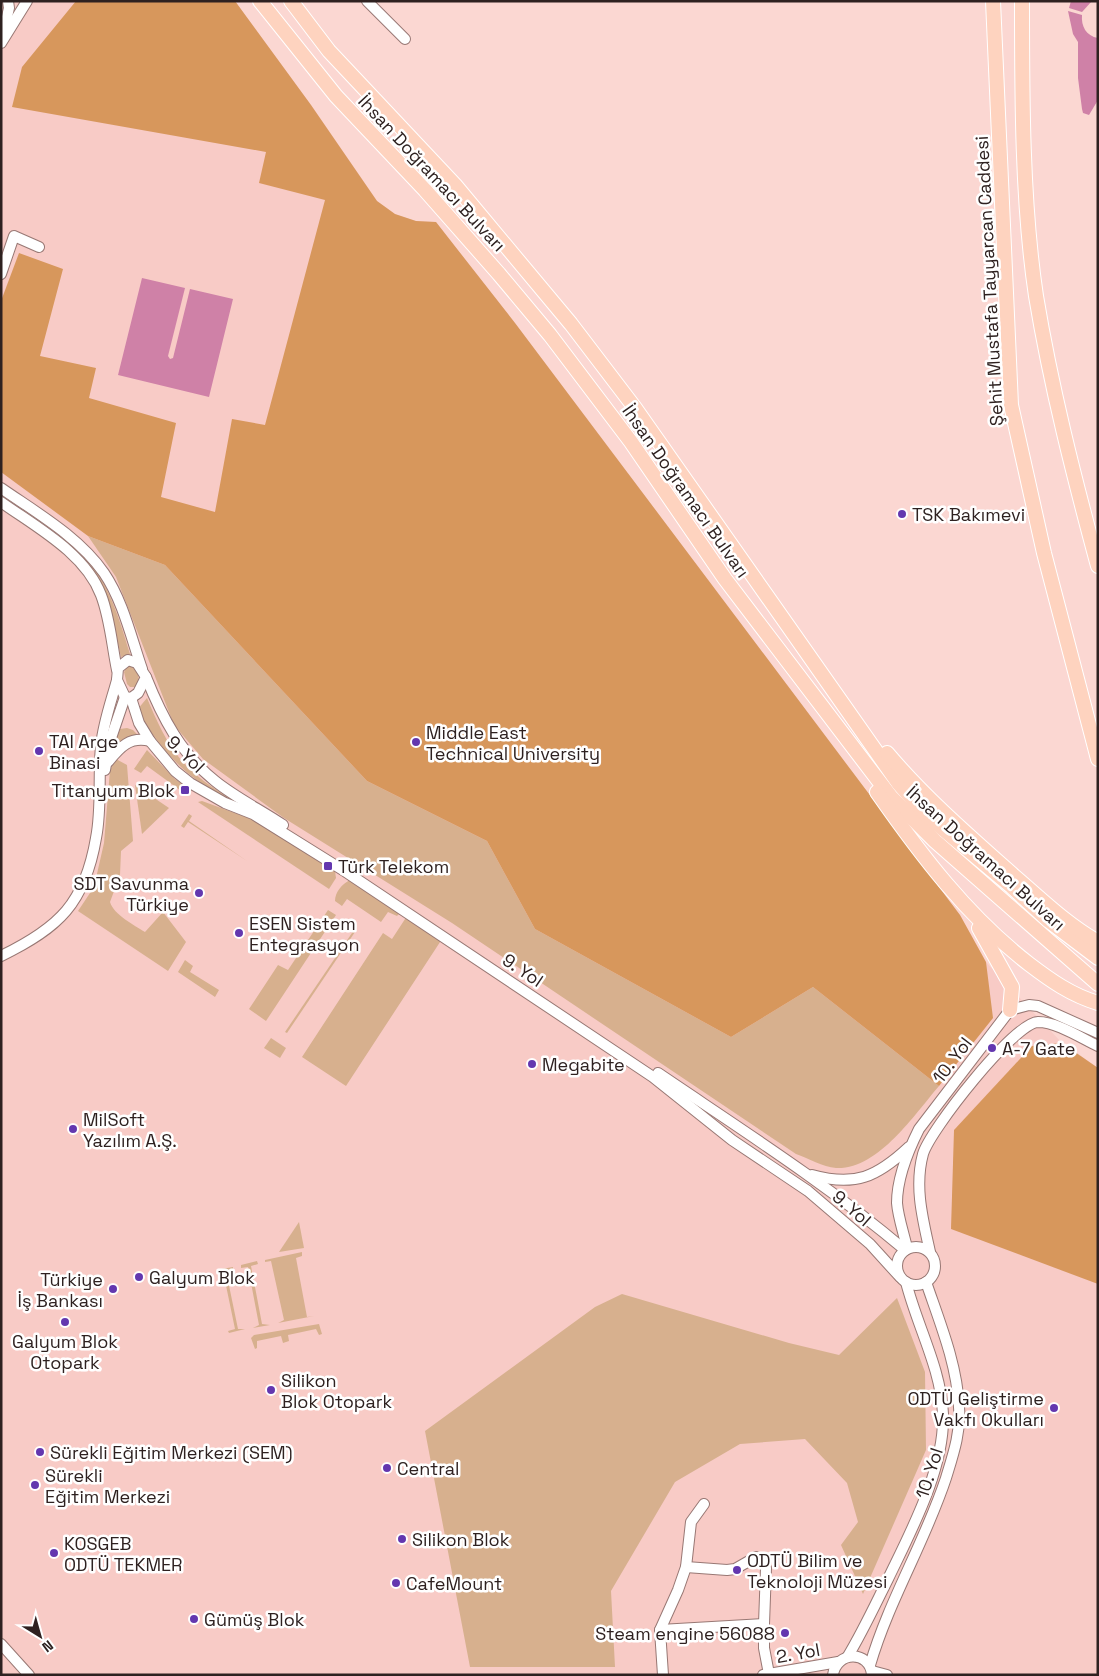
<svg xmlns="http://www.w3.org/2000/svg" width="1099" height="1676" viewBox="0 0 1099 1676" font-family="'Space Grotesk',sans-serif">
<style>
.built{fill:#f8cbc6}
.green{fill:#d7b08e}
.forest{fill:#d7975c}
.water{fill:#cf81a7}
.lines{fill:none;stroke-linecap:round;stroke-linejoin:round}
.minor-casing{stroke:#987874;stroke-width:12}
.major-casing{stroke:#fff;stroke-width:16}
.minor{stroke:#fff;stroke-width:10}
.major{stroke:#fed3bf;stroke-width:14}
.poi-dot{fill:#6337af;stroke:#fff;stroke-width:2}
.labels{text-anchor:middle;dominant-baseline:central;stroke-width:5;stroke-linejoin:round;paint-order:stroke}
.street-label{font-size:18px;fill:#2e2120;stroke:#fff}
.poi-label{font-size:18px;fill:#2e2120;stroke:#fff;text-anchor:start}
</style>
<rect width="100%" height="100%" fill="#fbd7d2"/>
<polygon class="built" points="1,1 235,1 311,105 377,201 395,214 416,221 436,222 515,323 960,915 986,962 1062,1043 1098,1068 1098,1675 1,1675"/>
<g class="green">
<path d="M88,536L165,565L367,781L487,841L535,929L731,1037L813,987L939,1086C914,1115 878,1170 836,1168C823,1167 808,1158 796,1154L452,923L284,818L203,759L174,725L116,577Z"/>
<path d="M64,541C73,548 83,555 90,564C111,588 121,625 130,654L121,657L109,604L94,573Z"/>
<path d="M127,667H133C139,674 141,680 135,687H130L127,684L124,672Z"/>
<path d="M147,698C170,753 183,770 234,801C190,783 161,751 137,710Z"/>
<polygon points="127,728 133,730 138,735 125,739 112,751 120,729"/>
<polygon points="147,750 175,779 188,788 184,793 147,766 141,773 134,769"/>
<path d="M116,759L127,765L133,841L121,851L120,875L110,902C114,915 134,925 145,932L163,912L186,942L168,971L78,911L94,887L104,843L110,770Z"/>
<polygon points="135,785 169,808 142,834"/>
<polygon points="202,801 270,826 335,871 336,878 329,889 198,802"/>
<polygon points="189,814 192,816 189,821 247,861 188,822 184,828 181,826"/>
<path d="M350,880L401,912L397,916L388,912L381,922L347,899L342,906L335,901C335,892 342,884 350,880Z"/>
<polygon points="328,910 336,915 266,1021 249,1009 278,965 288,970"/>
<polygon points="407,916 442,939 346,1086 302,1057 383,933 392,939"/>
<polygon points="356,927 357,929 287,1033 285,1032"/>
<polygon points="185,960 193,966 190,972 219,990 215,997 178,972"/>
<polygon points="271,1038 286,1048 280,1058 264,1048"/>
<polygon points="299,1222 304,1248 279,1252"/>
<polygon points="302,1252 302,1256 296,1258 307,1317 314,1316 278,1323 284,1320 271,1261 265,1262 265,1260"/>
<polygon points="257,1261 258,1264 251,1266 262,1324 270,1325 253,1328 259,1325 248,1267 241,1268 241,1265"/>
<polygon points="233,1267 233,1269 226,1271 238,1329 245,1329 229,1333 228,1331 235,1329 223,1271 217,1272 216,1270"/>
<polygon points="622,1294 789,1343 839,1355 897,1298 925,1372 926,1450 863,1594 841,1545 858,1522 847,1483 805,1439 740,1444 675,1482 611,1591 615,1667 470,1667 425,1431 595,1307"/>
<polygon points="319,1324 322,1334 319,1335 316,1329 288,1335 289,1341 283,1343 281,1336 257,1341 257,1348 255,1349 251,1338 254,1335"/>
</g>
<g class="forest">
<polygon points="76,1 235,1 311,105 377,201 395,214 416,221 436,222 515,323 960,915 986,962 993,1018 939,1086 813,987 731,1037 535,929 487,841 367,781 165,565 88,536 1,472 1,301 19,253 63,269 40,356 96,368 89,398 176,423 161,497 215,512 232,419 265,425 325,200 259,183 266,152 12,107 22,67"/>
<polygon points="1062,1043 1098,1068 1098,1284 951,1229 954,1130 1032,1046"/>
</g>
<g class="water">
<polygon points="1071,1 1092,1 1082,12 1069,8"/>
<path d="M1068,11L1082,15C1081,26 1086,36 1098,38V100L1089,115L1083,113L1082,109L1078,78V42L1073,34Z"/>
<polygon points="142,278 185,288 168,356 170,359 173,358 190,289 233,299 209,397 118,375"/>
</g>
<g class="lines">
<defs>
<g id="minor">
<polyline points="367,1 405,39"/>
<polyline points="4,30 9,8 8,1"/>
<polyline points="1,43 27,1"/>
<polyline points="1,274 14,236 39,247"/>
<path d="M1,488C37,513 79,537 104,573C123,601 131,637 142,669"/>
<path d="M1,502C36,527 85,553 101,595C110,618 112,646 117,670"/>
<polygon points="128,660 137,663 146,677 138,693 131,698 125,697 117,680 118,668"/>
<path d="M146,677C162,717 181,754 215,781C236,798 261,810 283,825"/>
<polyline points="131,698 139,723 150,741 175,771 190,783 225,803 253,814 346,872 653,1077 732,1140 808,1191 870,1244 900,1277"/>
<path d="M108,762C120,747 130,736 150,741"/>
<polyline points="105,770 110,741 125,697"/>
<path d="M1,956C59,928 85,903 96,838C102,808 98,777 101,746C103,724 111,702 117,680"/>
<path d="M658,1073C742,1130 827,1184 905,1250"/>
<path d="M812,1175C855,1187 877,1177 909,1147"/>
<circle cx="916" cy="1266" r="19"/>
<path d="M907,1248C904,1234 898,1217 897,1203C897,1178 908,1151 919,1129L1010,1010L1029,1005L1038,1006L1098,1033"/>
<path d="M930,1252C923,1220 914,1187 923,1154C930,1130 1014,1023 1038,1022C1057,1022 1081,1038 1098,1046"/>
<polyline points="686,1567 727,1570 735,1569 756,1557 760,1558 766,1568 764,1624"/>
<polyline points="660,1630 764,1624 764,1648 769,1674"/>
<polyline points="1,1644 29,1675"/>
<path d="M848,1656C863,1631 875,1605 888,1579C911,1531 945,1468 943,1414C941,1368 917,1326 906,1282"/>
<path d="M870,1665C889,1600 925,1542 946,1478C953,1455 961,1432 959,1407C957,1364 940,1323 926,1282"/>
<polyline points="872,1671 887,1675"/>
<polyline points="663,1675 660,1630 678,1590 686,1567 691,1522 704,1504"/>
<polyline points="763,1675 838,1662"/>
<path d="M833,1675C836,1651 870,1650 872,1675"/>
</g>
<g id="major">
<polyline points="260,1 336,96 425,190 499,274 550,335 631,442 725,579 891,797 935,841 1098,984"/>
<polyline points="291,1 329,51 455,185 571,324 635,408 899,784 926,815 1012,887 1049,921 1098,958"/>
<polyline points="993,1 1011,405 1044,553 1098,759"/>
<path d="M1022,1C1022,96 1022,203 1036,296C1051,387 1074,477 1098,566"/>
<path d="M887,753C925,798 969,836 1014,876C1041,899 1066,924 1098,942"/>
<path d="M877,792C921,855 967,916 1029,964C1050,980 1071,995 1098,1003"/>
<polyline points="979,928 1012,987 1010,1010"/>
</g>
</defs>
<use href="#minor" class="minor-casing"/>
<use href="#major" class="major-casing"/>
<use href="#minor" class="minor"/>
<use href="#major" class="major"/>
</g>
<g class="poi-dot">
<circle cx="902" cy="514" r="5"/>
<circle cx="416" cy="742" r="5"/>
<circle cx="39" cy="751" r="5"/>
<rect x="180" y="785" width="10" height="10" rx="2.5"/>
<rect x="323" y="861" width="10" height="10" rx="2.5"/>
<circle cx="199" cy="893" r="5"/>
<circle cx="239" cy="933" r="5"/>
<circle cx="992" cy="1048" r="5"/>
<circle cx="532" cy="1064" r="5"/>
<circle cx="73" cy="1129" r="5"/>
<circle cx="139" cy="1277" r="5"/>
<circle cx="113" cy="1289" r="5"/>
<circle cx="65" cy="1322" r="5"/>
<circle cx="271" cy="1390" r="5"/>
<circle cx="1054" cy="1408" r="5"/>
<circle cx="40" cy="1452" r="5"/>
<circle cx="387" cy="1468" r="5"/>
<circle cx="35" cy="1485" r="5"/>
<circle cx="402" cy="1539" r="5"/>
<circle cx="54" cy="1553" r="5"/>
<circle cx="737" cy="1570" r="5"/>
<circle cx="396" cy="1583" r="5"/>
<circle cx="194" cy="1619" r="5"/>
<circle cx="785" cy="1633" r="5"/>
</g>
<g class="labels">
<g class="street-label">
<text transform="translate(432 173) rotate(47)">İhsan Doğramacı Bulvarı</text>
<text transform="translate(989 281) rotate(-93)">Şehit Mustafa Tayyarcan Caddesi</text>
<text transform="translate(686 491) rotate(55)">İhsan Doğramacı Bulvarı</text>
<text transform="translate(186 754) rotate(44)">9. Yol</text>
<text transform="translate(986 858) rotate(42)">İhsan Doğramacı Bulvarı</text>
<text transform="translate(523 970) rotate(34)">9. Yol</text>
<text transform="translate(952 1060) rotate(-53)">10. Yol</text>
<text transform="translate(852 1208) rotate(41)">9. Yol</text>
<text transform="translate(929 1473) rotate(-72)">10. Yol</text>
<text transform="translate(798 1653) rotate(-10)">2. Yol</text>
</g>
<g class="poi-label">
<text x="912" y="514">TSK Bakımevi</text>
<text x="426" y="732">Middle East<tspan x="426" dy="21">Technical University</tspan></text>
<text x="49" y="741">TAI Arge<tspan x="49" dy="21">Binasi</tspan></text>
<text x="175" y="790" text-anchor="end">Titanyum Blok</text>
<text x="338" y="866">Türk Telekom</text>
<text x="189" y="883" text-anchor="end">SDT Savunma<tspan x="189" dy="21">Türkiye</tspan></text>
<text x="249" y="923">ESEN Sistem<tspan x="249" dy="21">Entegrasyon</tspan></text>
<text x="1002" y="1048">A-7 Gate</text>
<text x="542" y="1064">Megabite</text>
<text x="83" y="1119">MilSoft<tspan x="83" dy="21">Yazılım A.Ş.</tspan></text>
<text x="149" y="1277">Galyum Blok</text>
<text x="103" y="1279" text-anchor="end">Türkiye<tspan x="103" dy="21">İş Bankası</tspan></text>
<text x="65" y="1341" text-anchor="middle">Galyum Blok<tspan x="65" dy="21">Otopark</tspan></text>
<text x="281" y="1380">Silikon<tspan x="281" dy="21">Blok Otopark</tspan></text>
<text x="1044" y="1398" text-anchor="end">ODTÜ Geliştirme<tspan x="1044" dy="21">Vakfı Okulları</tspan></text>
<text x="50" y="1452">Sürekli Eğitim Merkezi (SEM)</text>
<text x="397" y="1468">Central</text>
<text x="45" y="1475">Sürekli<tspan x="45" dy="21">Eğitim Merkezi</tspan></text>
<text x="412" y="1539">Silikon Blok</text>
<text x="64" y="1543">KOSGEB<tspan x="64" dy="21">ODTÜ TEKMER</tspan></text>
<text x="747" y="1560">ODTÜ Bilim ve<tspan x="747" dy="21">Teknoloji Müzesi</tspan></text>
<text x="406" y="1583">CafeMount</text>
<text x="204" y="1619">Gümüş Blok</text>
<text x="775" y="1633" text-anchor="end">Steam engine 56088</text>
</g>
</g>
<rect width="1099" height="1676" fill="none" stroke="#2e2120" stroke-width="5"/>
<g transform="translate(40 1636) rotate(143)" stroke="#ffffff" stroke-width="4" paint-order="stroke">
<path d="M0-4L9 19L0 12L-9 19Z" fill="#2e2120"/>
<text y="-8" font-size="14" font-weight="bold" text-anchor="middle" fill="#2e2120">N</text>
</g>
</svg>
